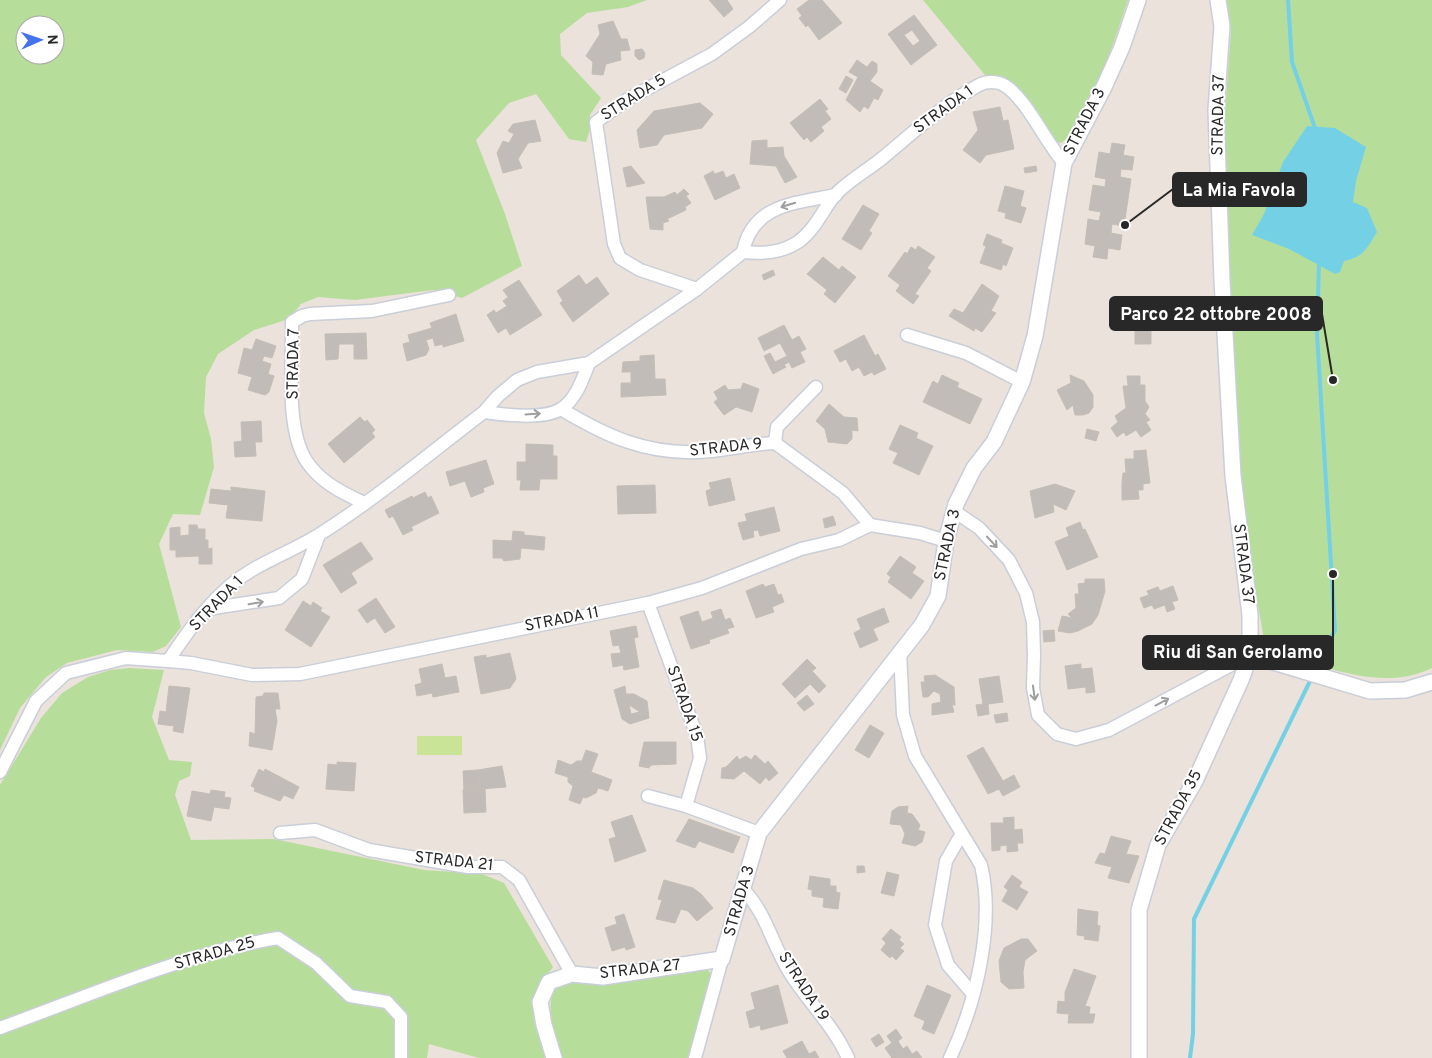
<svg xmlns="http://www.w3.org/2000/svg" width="1432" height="1058" viewBox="0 0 1432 1058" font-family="Overpass,sans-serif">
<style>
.green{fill:#b7dd9b;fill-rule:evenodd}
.pitch{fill:#cae497}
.water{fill:#74d1e5}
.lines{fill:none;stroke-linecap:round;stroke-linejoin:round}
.stream{stroke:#74d1e5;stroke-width:4}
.building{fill:#c2bcb8;stroke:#c5beb5;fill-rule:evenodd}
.minor-casing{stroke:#c9ced9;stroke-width:15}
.tertiary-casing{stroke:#c9ced9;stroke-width:18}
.minor{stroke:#fff;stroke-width:12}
.tertiary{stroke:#fff;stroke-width:15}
.oneway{stroke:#9e9e9e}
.labels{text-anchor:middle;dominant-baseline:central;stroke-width:4;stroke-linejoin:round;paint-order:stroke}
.street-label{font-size:16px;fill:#282828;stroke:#fff}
.leader{fill:none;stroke:#282828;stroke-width:2}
.callout-dot{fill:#282828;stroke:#fff;stroke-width:2}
.callout{fill:#282828;stroke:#282828;stroke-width:2}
.callout-label{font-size:18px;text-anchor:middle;font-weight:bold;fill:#fff}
</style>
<rect width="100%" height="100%" fill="#eae2db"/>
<g class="green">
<path d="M0,0H647L628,7L587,13L560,34L561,55L601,98L590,115V130L586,142L569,139L536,94L509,103L476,140L505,214L522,266L462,298L433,290L355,300L318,297L301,304L289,319L254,330L218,354L206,377L204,413L211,439L214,467L200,515L173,514L159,544L181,627L166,646L153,652L117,650L67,663L46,677L20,708L0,750ZM25,25H55V55H25Z"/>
<path d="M923,0H1128C1118,29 1086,134 1060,143L1054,140C1036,108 1024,81 985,75Z"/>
<path d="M1225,0H1432V668C1382,693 1323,665 1273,652L1265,646L1251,564L1241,480L1228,279L1225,113L1231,31Z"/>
<path d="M129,668L164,670L152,717L169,760L192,762L190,776L179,781L175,795L191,840L274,839L424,870L482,874L504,883L553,967C524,1002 531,1018 547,1058H479L429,1044L427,1058H407V1053L395,1055L394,1058H0V785L41,718L62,693L88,677L110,670Z"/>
<path d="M706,968L714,977L690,1058H562C556,1035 538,995 565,981L659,976Z"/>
</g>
<rect class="pitch" x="417" y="736" width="45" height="19"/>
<path class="water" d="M1307,126L1335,128L1366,147L1356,181L1353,202L1367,208L1377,232C1367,248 1364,257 1344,261L1340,272L1335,274L1289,249L1252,235L1264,214L1283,162Z"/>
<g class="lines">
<g class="stream">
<polyline points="1288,0 1292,62 1316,131"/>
<polyline points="1315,670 1335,630 1317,334 1319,262"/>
<polyline points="1190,1058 1193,1034 1194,919 1312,677"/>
</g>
</g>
<g class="building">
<polygon points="709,0 727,0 733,9 724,17"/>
<polygon points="809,0 822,0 842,23 819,40 808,25 806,27 799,18 802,16 797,9"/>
<path d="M914,15L937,45L911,65L888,34ZM912,30L920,41L913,46L904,35Z"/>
<polygon points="613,21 621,39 627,39 630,50 620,51 621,60 606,64 603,75 592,74 593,62 586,56 600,34 598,25"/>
<polygon points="642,49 645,53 644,58 639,60 635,56 635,50"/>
<polygon points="857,60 867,67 872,61 877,64 877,72 870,81 883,90 878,100 874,98 868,109 864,106 860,112 846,100 858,77 849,72"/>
<polygon points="846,76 853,80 846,93 839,89"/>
<polygon points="820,99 828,109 825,111 831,119 821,127 824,131 811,142 807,137 804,140 790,123"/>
<polygon points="700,103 713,114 702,128 664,135 657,145 640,148 637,130 654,111"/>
<polygon points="1000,107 1003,121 1008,120 1014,149 986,155 980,163 963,150 978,130 973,112"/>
<polygon points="535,120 541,141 528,143 518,159 522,168 503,173 497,153 503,141 509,143 514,134 508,131 513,124"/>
<polygon points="767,140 767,148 783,147 784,156 797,177 785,183 776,166 750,164 752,141"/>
<polygon points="1112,143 1125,145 1123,155 1134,157 1132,170 1121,169 1120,177 1131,179 1124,226 1112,224 1111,233 1122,235 1120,250 1108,248 1107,259 1093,257 1095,246 1085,244 1088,219 1099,221 1101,212 1089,210 1093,185 1105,187 1106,179 1095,177 1099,152 1110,154"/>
<polygon points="631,166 645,183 627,187 623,168"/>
<polygon points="1036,166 1037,171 1025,173 1024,168"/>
<polygon points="713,171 715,174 723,171 726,178 734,174 740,188 715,200 704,176"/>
<polygon points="1005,186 1024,191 1020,206 1026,208 1021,223 1005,218 1006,213 998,211"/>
<polygon points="684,189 689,194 686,196 691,203 685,207 686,210 667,219 669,221 663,223 663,230 650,229 646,197 664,197 675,192 677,195"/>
<polygon points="863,205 879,214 869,231 872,233 861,250 842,239"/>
<polygon points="987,234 1002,240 1001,243 1013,248 1006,266 1003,264 1001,270 980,263 986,246 983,245"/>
<polygon points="918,246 935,257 927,268 931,271 915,294 919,296 913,304 896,291 900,285 888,276 905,252 907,254 911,247 916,250"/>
<polygon points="823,257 839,270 842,266 856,277 835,303 824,294 827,290 807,274"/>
<polygon points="773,270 775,275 764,280 762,275"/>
<polygon points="579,275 586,285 597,277 609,294 573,322 560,303 563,301 557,291"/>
<polygon points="519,280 542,315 510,335 506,328 498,333 487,315 494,310 496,313 507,306 503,301 508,297 503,290"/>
<polygon points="982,284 999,296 991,311 996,313 982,332 975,328 974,331 949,316 954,309 963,313"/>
<polygon points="456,314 464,341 443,347 443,344 435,346 433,338 426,340 429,349 426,355 407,361 403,344 410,342 408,335 432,328 430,323"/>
<polygon points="784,325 792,340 799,336 806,349 800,352 805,362 792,368 789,362 784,365 786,367 773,374 764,356 770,353 775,362 787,356 780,343 764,351 758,338"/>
<polygon points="1135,326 1151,327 1151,344 1135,344"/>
<polygon points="366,333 367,359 354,359 354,344 339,344 338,359 326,360 325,334"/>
<polygon points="864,335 875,356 878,354 886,369 874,375 872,372 864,376 859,367 852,371 846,359 840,362 834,351"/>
<polygon points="256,339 276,346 272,358 264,356 262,361 271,364 268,374 274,376 269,392 265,395 248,390 252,377 238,373 244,348 252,350"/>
<polygon points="654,355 655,379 665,379 666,395 621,397 621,383 631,383 631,372 622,372 623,362 640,361 640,356"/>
<polygon points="942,375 959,383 957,387 982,399 970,424 923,402 933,381 938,384"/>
<polygon points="1070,375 1084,381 1093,395 1093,407 1089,413 1083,415 1075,415 1073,405 1067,410 1057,390 1071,383"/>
<polygon points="1127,376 1140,376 1140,385 1145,385 1145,401 1149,407 1145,414 1150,420 1146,422 1151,430 1141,437 1136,430 1126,436 1124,432 1117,437 1111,428 1118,422 1115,416 1126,408 1123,386 1128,386"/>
<polygon points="743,383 759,389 752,412 736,407 724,415 714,402 718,399 714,392 725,385 728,390 741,389"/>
<polygon points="829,404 844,417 857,418 858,431 852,430 852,439 847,444 828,442 825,429 816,421"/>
<polygon points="360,417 365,422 367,420 375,430 372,433 375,437 344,463 328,444"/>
<polygon points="261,421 262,442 255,442 256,456 235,457 234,442 242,441 241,422"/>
<polygon points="900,425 918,433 916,438 933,446 919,475 893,463 898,453 889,449"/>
<polygon points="1087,429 1099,432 1096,441 1085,438"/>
<polygon points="526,444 553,445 553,456 557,456 557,479 540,479 539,490 520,490 521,480 517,480 517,462 526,462"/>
<polygon points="1146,450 1150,483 1143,484 1143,490 1138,490 1139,499 1122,500 1122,483 1123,473 1126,473 1125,459 1134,459 1134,451"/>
<polygon points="486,460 494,484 483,488 484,492 471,497 465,481 450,486 446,472"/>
<polygon points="730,478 735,500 709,506 706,491 711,489 709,483"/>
<polygon points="1055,484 1075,491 1066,510 1053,504 1054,512 1035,518 1030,491"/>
<polygon points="655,485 656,513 618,514 617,486"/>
<polygon points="231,487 265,491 262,521 226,518 228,505 209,503 211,489 231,491"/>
<polygon points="425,492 428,498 431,496 439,513 411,527 413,530 403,535 393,516 389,518 385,510 412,496 413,498"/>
<polygon points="774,507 780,531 760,536 758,530 753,531 754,537 743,540 738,523 747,521 745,514"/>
<polygon points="833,516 836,525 825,528 823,519"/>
<polygon points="1080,522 1083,530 1085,529 1098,557 1067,570 1055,542 1069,536 1066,528"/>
<polygon points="189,525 197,525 198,529 205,529 205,540 208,540 208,549 212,548 212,564 199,564 199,556 176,557 176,550 170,550 170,528 180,527 180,536 189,535"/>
<polygon points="513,531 524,532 524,535 545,537 544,550 521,548 520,559 504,561 502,558 493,558 493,540 512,541"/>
<polygon points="361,542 373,559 351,573 357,583 341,593 323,565"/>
<polygon points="900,556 916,567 912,573 924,581 911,599 888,582 891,577 887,574"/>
<polygon points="1085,579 1104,579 1105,591 1098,615 1092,624 1078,631 1070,633 1058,631 1062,616 1072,618 1068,614 1076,608 1075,594 1079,594 1078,584 1085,583"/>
<polygon points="763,584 765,587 774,584 778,595 781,594 784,602 772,607 774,612 756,618 746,591"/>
<polygon points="1173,586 1178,600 1172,602 1175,609 1167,612 1165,605 1154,609 1152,605 1144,608 1140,598 1149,595 1147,591 1158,587 1160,591"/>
<polygon points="376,598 395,627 385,633 375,618 367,623 358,610"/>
<polygon points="303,601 311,606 313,602 322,608 320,611 330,617 311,647 285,630"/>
<polygon points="884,608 889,622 873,629 878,640 860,648 854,633 861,629 857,619"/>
<polygon points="721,609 725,620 730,618 734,627 727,629 729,633 709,640 710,643 691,649 680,617 698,611 702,622 713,618 711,612"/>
<polygon points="636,626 638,637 634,638 639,667 624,670 623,665 613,667 611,654 621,653 619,645 613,646 610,631"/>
<polygon points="1054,630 1055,641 1044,642 1043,631"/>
<polygon points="510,653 516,679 510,688 481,694 474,657 486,655 486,658"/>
<polygon points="807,659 816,668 812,671 826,686 819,693 810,684 795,698 782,684"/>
<polygon points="442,664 445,678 456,676 459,692 433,697 432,693 417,696 415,685 422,683 419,669"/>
<polygon points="1081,664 1081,669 1092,668 1095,692 1086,693 1086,687 1068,689 1065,666"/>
<polygon points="935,675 954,687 955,705 952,705 954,712 932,715 932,704 941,702 940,694 934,691 928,697 923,697 921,682 925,682 924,676"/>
<polygon points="999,676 1003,702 988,704 989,714 978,716 976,705 983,704 979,679"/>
<polygon points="169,686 190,688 183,733 173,731 174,726 158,724 160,711 166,712"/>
<path d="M625,686L626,694H634L647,701L649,718L630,724L622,719L614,690ZM629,705L640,712L631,714Z"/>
<polygon points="264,693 278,693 280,709 275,709 277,721 272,750 249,746 250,732 255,734 256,697 263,696"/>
<polygon points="807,695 814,704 804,711 797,703"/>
<polygon points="1007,713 1008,721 996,723 994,715"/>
<polygon points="870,725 884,733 869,758 855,750"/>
<polygon points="644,742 676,742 676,764 651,765 649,768 639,766"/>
<polygon points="983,747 1003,781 1014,775 1020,787 1003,796 999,789 988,794 967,756"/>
<polygon points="586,750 598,754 591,772 612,780 608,791 598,788 596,793 586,798 583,797 580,804 569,800 573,786 568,782 568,777 555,773 558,760 571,765 577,761 582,761"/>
<polygon points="755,755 765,764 768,761 778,773 769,781 766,777 760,784 744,771 734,779 721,778 722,768 726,767 737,756 739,760 746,756 751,760"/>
<polygon points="337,762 356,763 354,791 326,789 328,764 337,765"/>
<polygon points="502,766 506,787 481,789 478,770"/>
<polygon points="259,769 264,772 265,769 299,787 293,799 284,795 280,801 254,791 255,788 251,786"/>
<polygon points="478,770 481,789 464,790 463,771"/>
<polygon points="485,788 486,812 464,813 463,790"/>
<polygon points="211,790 225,792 224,797 231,798 229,809 214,807 211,821 187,816 192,791 210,794"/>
<polygon points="908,806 907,813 912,814 920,825 918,830 925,832 922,842 915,846 902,843 905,834 901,825 890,824 892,811 898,807"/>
<polygon points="632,815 646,851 615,862 609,839 616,837 611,822"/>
<polygon points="1014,817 1014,830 1022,829 1023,843 1017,843 1018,851 1007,852 1007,845 1000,846 1000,850 992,851 991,823 1004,823 1003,818"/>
<polygon points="689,819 740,837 733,853 699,841 695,848 676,841"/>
<polygon points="1111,836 1131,841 1126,854 1139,856 1129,883 1108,878 1112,867 1095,863 1100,853 1105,854"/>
<polygon points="857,866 864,866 865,872 857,873"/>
<polygon points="887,872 899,875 894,896 881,893"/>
<polygon points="1012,875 1022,882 1019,887 1028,892 1017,910 1002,901 1008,890 1004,887"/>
<polygon points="810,876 830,879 830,886 836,886 836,892 840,893 838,909 823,907 824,898 812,896 812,890 808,889"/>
<polygon points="664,880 693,888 701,894 713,908 697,921 688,911 681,909 675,923 656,919 662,900 658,899"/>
<polygon points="1078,909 1098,912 1097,925 1100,926 1098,941 1084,939 1085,936 1077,935"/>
<polygon points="624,914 635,947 626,950 625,947 612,951 605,928 617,924 615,917"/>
<polygon points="891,929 901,937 899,940 904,944 900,948 904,951 896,960 892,956 890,958 881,950 886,943 882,939"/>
<polygon points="1021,939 1028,939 1037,951 1025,960 1023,972 1024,988 1009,989 1001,982 999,961 1004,948"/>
<polygon points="1074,969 1096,976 1085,1006 1090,1007 1089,1014 1095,1014 1093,1023 1068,1023 1069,1014 1057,1013 1058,1001 1065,1002 1065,992"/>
<polygon points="778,985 788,1023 761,1030 760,1025 750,1028 746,1012 755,1009 751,993"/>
<polygon points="927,985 951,995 934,1034 922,1029 925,1021 914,1016"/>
<polygon points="896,1029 902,1038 898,1041 903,1049 907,1046 912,1054 917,1051 922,1058 892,1058 885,1048 892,1043 887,1036"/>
<polygon points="879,1034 884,1042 876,1047 871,1039"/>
<polygon points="802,1041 809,1054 815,1051 819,1058 787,1058 783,1051"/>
</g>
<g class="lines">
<defs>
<g id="minor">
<path d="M743,252C763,254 781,253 798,242C815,230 822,211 835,195C847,182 866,171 880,160C912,134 943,104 979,85C986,81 997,81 1004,85C1026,98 1046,143 1064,163"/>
<polyline points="697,289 640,270 620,258 614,244 596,122 628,99 712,54 749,27 780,0"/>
<polyline points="907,335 966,353 1022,382"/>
<path d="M561,409C606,436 645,454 698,452C724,451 749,444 775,443L843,493L870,525"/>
<path d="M484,412C504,415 543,420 561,409C576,400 583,378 589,363"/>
<polyline points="775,443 777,427 816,387"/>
<path d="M364,503C343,493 324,484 310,466C284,435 293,362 292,322L302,316L310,314L372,311L449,295"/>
<polyline points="954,511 979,528 1009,560 1026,593 1033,622 1034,655 1033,688 1038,715 1057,734 1076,739 1109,730 1250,655"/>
<polyline points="648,603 697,736 700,758 686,806"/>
<polyline points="207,609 279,598 302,579 319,535"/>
<path d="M900,651L903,715L915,756L981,865C995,925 976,1003 950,1058"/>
<polyline points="168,661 191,663 252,675 300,674 648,603 702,588 801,549 839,540 870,525 920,533 946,541"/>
<path d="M0,772L36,701L66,673L126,658L168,661C190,628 217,590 252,570C274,557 298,548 320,534C377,498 430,453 484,412L498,396L517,380L537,372L589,363L697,289L743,252C752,204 796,203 836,195"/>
<polyline points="648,796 686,806 759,833"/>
<polyline points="280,833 315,830 369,850 468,867 502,867 519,880 572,974"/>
<polyline points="961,835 946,861 935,925 948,965 973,994"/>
<path d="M743,889C767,914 772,945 790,973C808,1002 834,1026 848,1058"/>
<path d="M0,1028C88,996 186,953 278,938L316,963L350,996L387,1002L401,1017V1058"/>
<polyline points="695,1058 722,959"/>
</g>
<g id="tertiary">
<polyline points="1250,655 1370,691 1405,690 1432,682"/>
<polyline points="554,1058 544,1025 540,1002 549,982 572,974 603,977 722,959 759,833 922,625 938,596 946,541 956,504 974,468 994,442 1022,382 1035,336 1064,163 1104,87 1122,47 1138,0"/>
<polyline points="1139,1058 1139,910 1158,845 1195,781 1241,680 1250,655 1250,615 1233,476 1222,280 1216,110 1222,26 1218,0"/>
</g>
</defs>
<use href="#minor" class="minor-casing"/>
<use href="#tertiary" class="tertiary-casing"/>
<use href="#minor" class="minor"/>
<use href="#tertiary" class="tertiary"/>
</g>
<defs><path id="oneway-shaft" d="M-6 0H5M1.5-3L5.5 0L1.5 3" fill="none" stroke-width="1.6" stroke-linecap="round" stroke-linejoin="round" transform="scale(1.25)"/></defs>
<g class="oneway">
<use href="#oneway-shaft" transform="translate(788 205) rotate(163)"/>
<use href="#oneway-shaft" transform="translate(533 414) rotate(-4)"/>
<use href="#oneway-shaft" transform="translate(992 542) rotate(47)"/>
<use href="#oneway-shaft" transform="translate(256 603) rotate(-10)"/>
<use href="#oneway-shaft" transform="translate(1034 693) rotate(82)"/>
<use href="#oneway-shaft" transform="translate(1162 702) rotate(-28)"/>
</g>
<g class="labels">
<g class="street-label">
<text transform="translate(634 98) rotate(-32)">STRADA 5</text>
<text transform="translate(944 110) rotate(-36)">STRADA 1</text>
<text transform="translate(1219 115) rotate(-89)">STRADA 37</text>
<text transform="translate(1085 122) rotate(-63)">STRADA 3</text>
<text transform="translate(294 364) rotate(-89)">STRADA 7</text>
<text transform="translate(726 448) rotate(-6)">STRADA 9</text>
<text transform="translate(948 545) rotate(-78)">STRADA 3</text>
<text transform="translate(1243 564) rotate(83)">STRADA 37</text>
<text transform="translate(217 604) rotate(-46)">STRADA 1</text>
<text transform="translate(562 620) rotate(-11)">STRADA 11</text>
<text transform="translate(684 704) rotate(71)">STRADA 15</text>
<text transform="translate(1179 808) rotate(-62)">STRADA 35</text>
<text transform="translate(454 862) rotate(6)">STRADA 21</text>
<text transform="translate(740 901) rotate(-74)">STRADA 3</text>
<text transform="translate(215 954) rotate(-16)">STRADA 25</text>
<text transform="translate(640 970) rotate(-6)">STRADA 27</text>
<text transform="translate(803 987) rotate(57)">STRADA 19</text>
</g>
</g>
<path class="leader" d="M1125 225L1173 189M1333 380L1322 314M1333 574L1333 652"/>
<g class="callout-dot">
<circle cx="1125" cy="225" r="5"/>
<circle cx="1333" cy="380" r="5"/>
<circle cx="1333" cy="574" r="5"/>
</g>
<g class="callout">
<rect x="1173" y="173" width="133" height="33" rx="5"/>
<rect x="1110" y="297" width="212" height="33" rx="5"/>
<rect x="1143" y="636" width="190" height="33" rx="5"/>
</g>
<g class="callout-label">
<text x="1239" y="196">La Mia Favola</text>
<text x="1216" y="320">Parco 22 ottobre 2008</text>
<text x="1238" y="658">Riu di San Gerolamo</text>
</g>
<g transform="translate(40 40) rotate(88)"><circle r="24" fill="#ffffff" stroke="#a9a9a9"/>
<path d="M0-4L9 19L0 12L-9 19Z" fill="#4572ed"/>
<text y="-8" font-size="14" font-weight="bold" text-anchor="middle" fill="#282828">N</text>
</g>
</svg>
